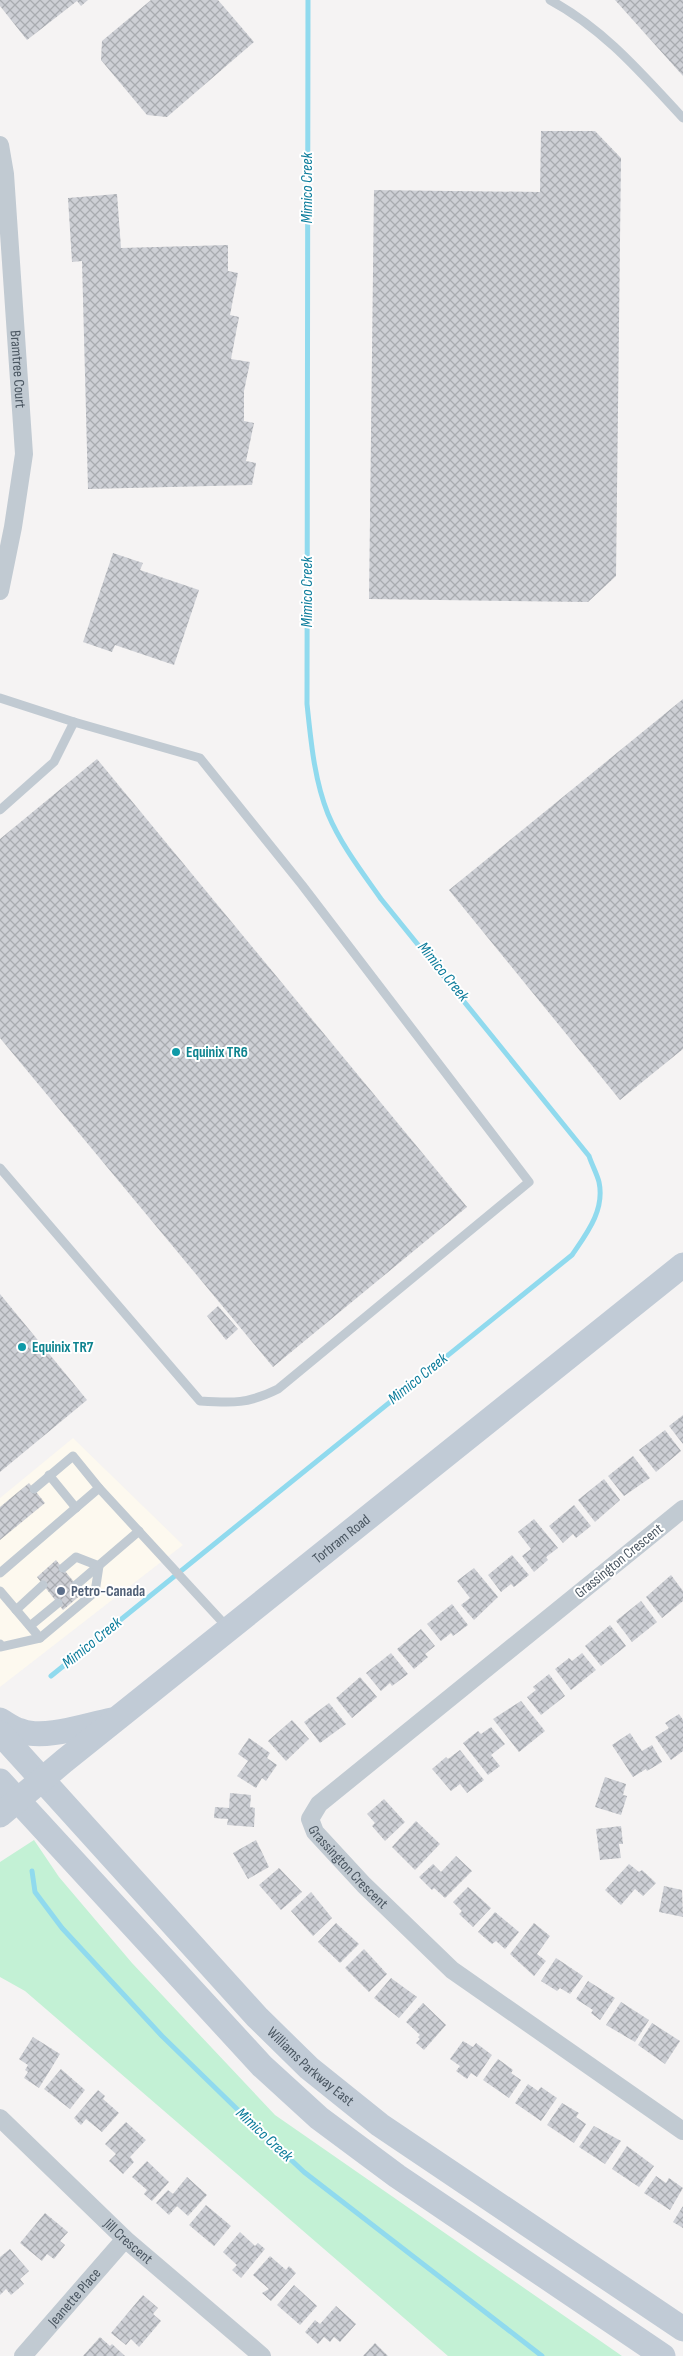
<svg xmlns="http://www.w3.org/2000/svg" width="683" height="2356" viewBox="0 0 683 2356" font-family="'Sofia Sans Condensed',sans-serif">
<style>
.commercial{fill:#fdf9ef}
.green{fill:#c3f1d5}
.lines{fill:none;stroke-linecap:round;stroke-linejoin:round}
.stream{stroke:#90daee;stroke-width:5}
.building{fill:url(#building-cross-hatch)}
.service{stroke:#c1cad2;stroke-width:9}
.minor{stroke:#c1cad2;stroke-width:18}
.secondary{stroke:#c1cbd6;stroke-width:25}
.culture-dot{fill:#0f9aa8;stroke:#fff;stroke-width:2}
.service-dot{fill:#5c6f8a;stroke:#fff;stroke-width:2}
.labels{text-anchor:middle;dominant-baseline:central;stroke-width:4;stroke-linejoin:round;paint-order:stroke}
.street-label{font-size:15px;fill:#4a5661;stroke:#fff}
.culture-label{font-size:15px;font-weight:bold;fill:#0d838f;stroke:#fff;text-anchor:start}
.service-label{font-size:15px;font-weight:bold;fill:#4e5e75;stroke:#fff;text-anchor:start}
.water-label{font-size:16px;font-style:italic;fill:#0c7c9b;stroke:#fff}
</style>
<defs>
<pattern id="building-cross-hatch" width="8" height="8" patternUnits="userSpaceOnUse" patternTransform="scale(1.25)"><rect width="8" height="8" fill="#cdcfd5"/><path d="M0 0l8 8M0 8l8-8" fill="none" stroke="#a8abb0"/></pattern>
</defs>
<rect width="100%" height="100%" fill="#f5f3f3"/>
<polygon class="commercial" points="73,1438 183,1545 0,1687 0,1498"/>
<polygon class="green" points="34,1840 59,1877 132,1963 275,2115 622,2356 448,2356 25,1991 0,1977 0,1862"/>
<g class="lines">
<g class="stream">
<path d="M51,1676L572,1255C587,1233 605,1210 599,1182C597,1174 592,1165 589,1156L381,899C362,872 341,845 328,814C314,779 311,741 307,704L308,0"/>
<polyline points="32,1871 35,1892 62,1928 162,2036 239,2111 304,2172 542,2356"/>
</g>
</g>
<g class="building">
<polygon points="0,0 88,0 81,6 77,1 27,40 0,6"/>
<polygon points="151,0 218,0 254,42 167,117 147,115 101,60 102,41"/>
<polygon points="615,0 683,0 683,76"/>
<polygon points="541,131 595,131 621,158 616,576 588,602 369,599 374,190 540,192"/>
<polygon points="117,194 121,248 228,245 228,271 238,273 230,315 239,317 231,359 250,362 244,391 244,421 254,423 246,461 256,463 252,485 88,489 82,261 72,262 68,198"/>
<polygon points="113,553 143,563 140,570 199,590 174,665 115,645 112,652 83,642"/>
<polygon points="683,699 683,1049 620,1100 449,890"/>
<polygon points="97,759 467,1207 273,1367 0,1038 0,839"/>
<polygon points="0,1294 87,1400 0,1472"/>
<polygon points="218,1306 238,1329 226,1340 207,1316"/>
<polygon points="683,1415 683,1444 669,1426"/>
<polygon points="665,1430 681,1451 656,1472 639,1450"/>
<polygon points="633,1456 650,1478 624,1496 608,1476"/>
<polygon points="604,1479 620,1500 595,1522 578,1500"/>
<polygon points="29,1483 45,1503 0,1540 0,1507"/>
<polygon points="574,1505 591,1526 576,1538 573,1534 563,1543 549,1526"/>
<polygon points="534,1519 558,1548 546,1557 548,1560 534,1572 522,1556 531,1549 518,1532"/>
<polygon points="512,1555 529,1575 514,1587 511,1584 501,1592 488,1575"/>
<polygon points="56,1560 83,1593 63,1610 37,1577"/>
<polygon points="474,1568 498,1597 474,1620 461,1605 470,1598 457,1581"/>
<polygon points="671,1575 683,1591 683,1601 662,1618 646,1597"/>
<polygon points="641,1601 657,1622 632,1642 616,1621"/>
<polygon points="452,1604 468,1625 453,1636 451,1633 441,1641 427,1624"/>
<polygon points="610,1625 626,1646 601,1666 585,1646"/>
<polygon points="421,1629 435,1646 425,1654 428,1657 414,1669 397,1649"/>
<polygon points="391,1653 408,1674 392,1686 390,1683 381,1691 366,1673"/>
<polygon points="582,1653 596,1670 571,1690 555,1669 569,1658 572,1661"/>
<polygon points="549,1674 565,1696 541,1715 527,1697 536,1690 533,1687"/>
<polygon points="360,1677 377,1697 352,1718 336,1698"/>
<polygon points="521,1701 545,1731 519,1752 493,1719"/>
<polygon points="329,1703 346,1724 320,1743 304,1722"/>
<polygon points="679,1714 683,1720 683,1751 671,1760 655,1737 669,1728 665,1723"/>
<polygon points="292,1720 309,1739 286,1761 268,1741"/>
<polygon points="491,1727 505,1744 491,1755 500,1766 488,1775 463,1743 478,1731 481,1734"/>
<polygon points="630,1733 642,1751 652,1745 662,1762 647,1771 646,1769 633,1777 612,1745"/>
<polygon points="249,1738 270,1753 267,1758 277,1765 266,1781 262,1778 256,1788 237,1776 248,1761 238,1754"/>
<polygon points="460,1750 484,1780 467,1793 460,1784 451,1791 432,1769 446,1757 448,1759"/>
<polygon points="605,1777 626,1784 623,1795 627,1796 621,1815 595,1807"/>
<polygon points="230,1793 251,1795 250,1807 255,1808 254,1827 227,1825 228,1819 214,1818 215,1807 229,1808"/>
<polygon points="384,1799 405,1822 385,1841 372,1826 375,1823 367,1814"/>
<polygon points="416,1821 440,1844 415,1870 392,1847"/>
<polygon points="621,1826 623,1844 619,1844 621,1858 600,1860 596,1829"/>
<polygon points="256,1840 269,1867 248,1879 233,1853"/>
<polygon points="456,1856 472,1871 445,1898 434,1888 432,1890 419,1877 433,1864 441,1872"/>
<polygon points="629,1864 639,1872 642,1870 656,1883 643,1896 635,1889 621,1905 605,1890"/>
<polygon points="279,1868 302,1892 281,1910 259,1885"/>
<polygon points="664,1886 682,1890 683,1917 659,1912"/>
<polygon points="468,1887 491,1908 473,1927 459,1914 462,1911 453,1902"/>
<polygon points="311,1892 332,1918 313,1936 291,1911"/>
<polygon points="495,1912 519,1932 505,1949 496,1941 492,1944 478,1932"/>
<polygon points="336,1923 359,1944 340,1963 318,1942"/>
<polygon points="534,1923 550,1936 537,1954 546,1961 534,1976 510,1954"/>
<polygon points="364,1949 387,1974 369,1992 345,1968"/>
<polygon points="556,1958 583,1976 570,1994 560,1988 557,1991 541,1981"/>
<polygon points="391,1978 417,1997 399,2018 374,1998"/>
<polygon points="588,1981 615,1998 600,2020 591,2013 593,2010 576,1999"/>
<polygon points="621,2002 649,2020 635,2042 606,2025"/>
<polygon points="423,2003 446,2025 424,2050 416,2043 420,2039 418,2037 420,2035 406,2022"/>
<polygon points="652,2023 680,2041 665,2064 638,2045"/>
<polygon points="33,2037 60,2054 39,2088 24,2078 28,2072 25,2070 28,2065 19,2059"/>
<polygon points="463,2041 473,2047 476,2043 492,2055 477,2077 471,2073 467,2079 456,2071 460,2066 450,2059"/>
<polygon points="498,2059 513,2070 511,2073 521,2080 509,2098 483,2080"/>
<polygon points="61,2069 85,2090 70,2109 44,2089"/>
<polygon points="528,2084 538,2091 541,2087 557,2098 541,2121 515,2103"/>
<polygon points="98,2090 105,2096 103,2099 119,2113 102,2132 86,2119 81,2125 74,2118"/>
<polygon points="562,2103 579,2113 576,2117 586,2124 574,2143 547,2125"/>
<polygon points="126,2122 146,2140 130,2157 134,2162 123,2174 109,2161 116,2154 105,2144"/>
<polygon points="594,2126 621,2141 605,2164 579,2147"/>
<polygon points="627,2146 654,2166 639,2187 612,2169"/>
<polygon points="147,2161 169,2182 152,2201 144,2194 147,2190 132,2177"/>
<polygon points="656,2176 666,2183 669,2178 683,2188 670,2210 644,2193"/>
<polygon points="187,2177 207,2195 188,2216 177,2206 169,2215 156,2203 168,2190 173,2194"/>
<polygon points="206,2205 231,2226 214,2246 189,2225"/>
<polygon points="683,2206 683,2228 673,2222"/>
<polygon points="45,2213 68,2232 60,2241 65,2245 54,2259 47,2254 42,2261 20,2243"/>
<polygon points="240,2232 255,2246 258,2243 265,2249 241,2278 232,2270 237,2265 223,2252"/>
<polygon points="10,2249 29,2271 20,2279 24,2284 11,2295 6,2289 0,2295 0,2257"/>
<polygon points="270,2256 286,2270 289,2266 296,2273 271,2301 262,2293 269,2289 253,2275"/>
<polygon points="294,2285 317,2306 300,2325 277,2305"/>
<polygon points="143,2295 158,2308 153,2314 161,2321 139,2347 131,2339 126,2345 111,2333"/>
<polygon points="336,2306 356,2324 340,2342 334,2337 330,2342 324,2337 318,2344 305,2332 315,2320 320,2324"/>
<polygon points="100,2337 110,2346 112,2344 125,2356 83,2356"/>
<polygon points="375,2343 388,2356 363,2356"/>
</g>
<g class="lines">
<g class="service">
<path d="M550,0C604,29 642,74 683,118"/>
<polyline points="0,698 74,722"/>
<path d="M0,810L54,762L74,722L200,758L302,885L529,1182L278,1389C248,1404 233,1403 200,1401L0,1168"/>
<polyline points="49,1475 76,1508"/>
<polyline points="34,1489 73,1456 99,1488"/>
<polyline points="0,1573 99,1488 228,1628"/>
<polyline points="76,1585 139,1531"/>
<polyline points="0,1591 40,1638"/>
<polyline points="16,1610 43,1585"/>
<polyline points="30,1626 58,1603"/>
<polyline points="0,1644 0,1647 40,1638 95,1592 99,1566 76,1557 63,1568"/>
</g>
<g class="minor">
<path id="s1" d="M0,145L5,174L24,454L13,527L0,591"/>
<path id="s2" d="M683,1509L319,1804L310,1819L315,1832L364,1885L452,1970L683,2131"/>
<path id="s3" d="M0,2118L125,2239L262,2356"/>
<path id="s4" d="M23,2356L125,2239"/>
</g>
<g class="secondary">
<path d="M0,1720C7,1724 13,1729 21,1731C45,1740 86,1725 112,1720"/>
<path id="s5" d="M0,1733L257,2017L309,2068L380,2125L683,2329"/>
<polyline points="0,1781 262,2066 319,2118 397,2176 663,2356"/>
<path id="s6" d="M0,1815L64,1761L683,1265"/>
</g>
</g>
<g class="culture-dot">
<circle cx="176" cy="1052" r="5"/>
<circle cx="22" cy="1347" r="5"/>
</g>
<circle class="service-dot" cx="61" cy="1591" r="5"/>
<g class="labels">
<g class="street-label">
<text stroke="none"><textPath href="#s1" startOffset="225">Bramtree Court</textPath></text>
<text stroke="none"><textPath href="#s6" startOffset="439">Torbram Road</textPath></text>
<text transform="translate(619 1561) rotate(-39)">Grassington Crescent</text>
<text stroke="none"><textPath href="#s2" startOffset="548">Grassington Crescent</textPath></text>
<text stroke="none"><textPath href="#s5" startOffset="456">Williams Parkway East</textPath></text>
<text stroke="none"><textPath href="#s3" startOffset="178">Jill Crescent</textPath></text>
<text stroke="none"><textPath href="#s4" startOffset="78">Jeanette Place</textPath></text>
</g>
<g class="culture-label">
<text x="186" y="1052">Equinix TR6</text>
<text x="32" y="1347">Equinix TR7</text>
</g>
<g class="service-label">
<text x="71" y="1591">Petro-Canada</text>
</g>
<g class="water-label">
<text transform="translate(307 188) rotate(-90)">Mimico Creek</text>
<text transform="translate(307 592) rotate(-90)">Mimico Creek</text>
<text transform="translate(443 972) rotate(51)">Mimico Creek</text>
<text transform="translate(418 1379) rotate(-39)">Mimico Creek</text>
<text transform="translate(92 1643) rotate(-39)">Mimico Creek</text>
<text transform="translate(264 2135) rotate(43)">Mimico Creek</text>
</g>
</g>
</svg>
